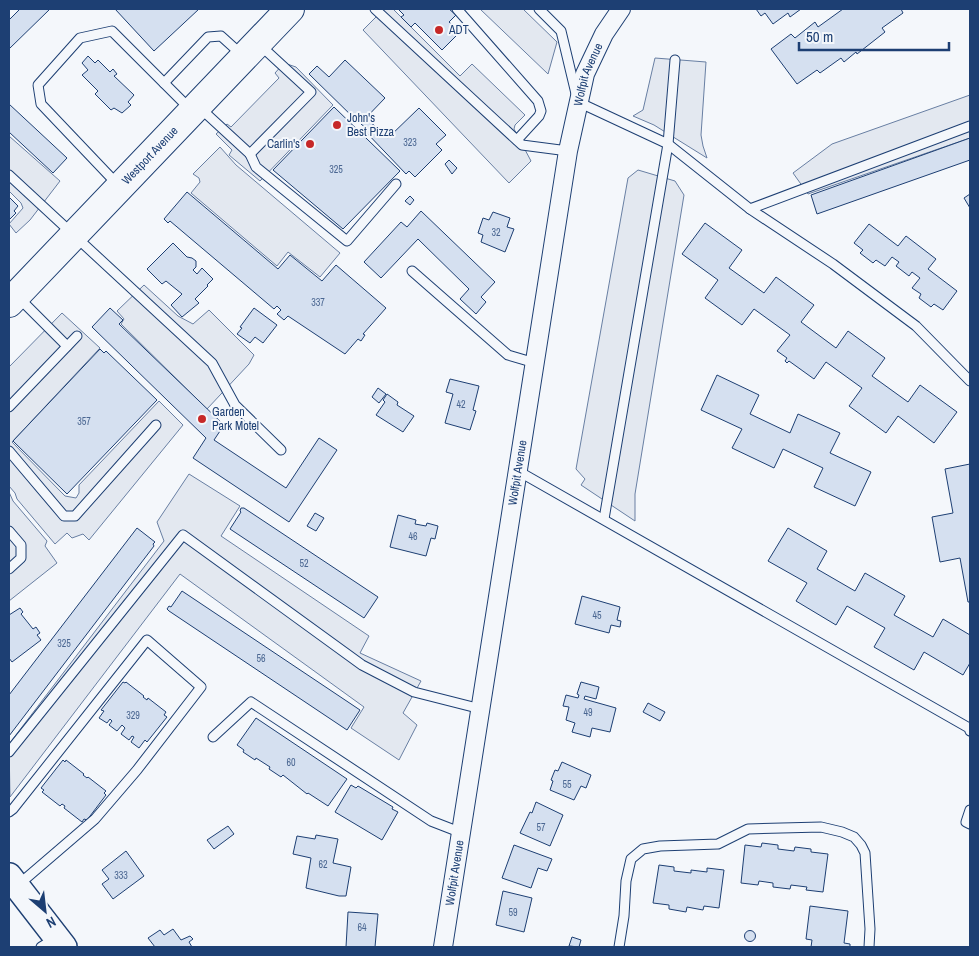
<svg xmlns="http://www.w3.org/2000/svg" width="979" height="956" viewBox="0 0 979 956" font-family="'Archivo Narrow',sans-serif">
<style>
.parking{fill:#e3e8f0;stroke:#687fa3}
.building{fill:#d5e0f0;stroke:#1d3f73}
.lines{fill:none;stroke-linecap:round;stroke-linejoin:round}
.lane-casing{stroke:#1d3f73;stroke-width:11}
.street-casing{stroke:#1d3f73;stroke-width:20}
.secondary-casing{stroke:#1d3f73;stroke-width:28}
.primary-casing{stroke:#1d3f73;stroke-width:30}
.lane{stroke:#f4f7fb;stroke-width:9}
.street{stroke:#f4f7fb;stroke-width:18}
.secondary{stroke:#f4f7fb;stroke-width:25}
.primary{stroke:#f4f7fb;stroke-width:28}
.poi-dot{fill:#c62828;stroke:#f4f7fb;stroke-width:2}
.labels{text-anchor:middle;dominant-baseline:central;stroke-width:4;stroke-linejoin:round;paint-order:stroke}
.number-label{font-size:10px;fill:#4b6792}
.poi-label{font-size:12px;fill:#1d3f73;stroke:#f4f7fb;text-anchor:start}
.street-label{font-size:12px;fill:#1d3f73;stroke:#f4f7fb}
</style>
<rect width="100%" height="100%" fill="#f4f7fb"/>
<g class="parking">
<polygon points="384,9 393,9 460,76 472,64 525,115 515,125 514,129 531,161 509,183 363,30"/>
<polygon points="480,9 523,9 557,42 548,74"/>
<polygon points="655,58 706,62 701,135 703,146 707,158 654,125 633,116 643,110"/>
<polygon points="284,63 296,67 333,105 260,181 229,155 232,150 216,134 227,124 231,127 279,78 275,73"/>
<polygon points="970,95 970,138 808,194 793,173 832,144"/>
<polygon points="9,136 60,181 30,220 16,233 9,224 23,208 21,203 9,191"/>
<polygon points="220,147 236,165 340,253 320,277 288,252 277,266 191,193 200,182 199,178 193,174"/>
<polygon points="638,170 675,181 684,195 635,494 635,521 581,485 585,479 576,469 628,178"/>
<polygon points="144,285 178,316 193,324 209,310 254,355 249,364 207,409 121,324 124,319 117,311"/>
<polygon points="62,313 100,348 12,442 65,496 76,498 79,493 79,485 159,401 183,425 89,540 83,534 72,538 67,533 55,544 17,499 15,493 9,486 9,367"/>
<polygon points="189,474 240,506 221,536 369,636 360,653 421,681 403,713 417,725 399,760 351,728 364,707 180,574 10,797 9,744 164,541 157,522"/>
<polygon points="9,492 13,501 47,541 45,546 57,563 9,601"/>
</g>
<g class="building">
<polygon points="20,9 50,9 9,49 9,20"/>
<polygon points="115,9 199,9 154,51"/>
<polygon points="398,9 449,9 456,15 449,22 460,32 442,50 415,23 411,27 401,17 404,15"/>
<polygon points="756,9 801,9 790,17 788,13 773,24 765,13 761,16"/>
<polygon points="843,9 901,9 903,13 882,28 885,32 857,54 856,52 844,62 841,58 820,73 817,70 797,84 771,49 791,34 795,38 815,22 818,27"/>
<polygon points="88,56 95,63 98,60 110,72 113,69 117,74 114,76 134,95 128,102 131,105 122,113 114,108 111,110 95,94 98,91 82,75 88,70 82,63"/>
<polygon points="345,60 385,98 360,124 309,74 317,66 329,77"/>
<polygon points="9,104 67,158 53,173 9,132"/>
<polygon points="334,107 400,171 343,229 273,170"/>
<polygon points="419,108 446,135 436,144 442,150 415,177 409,171 406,174 364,130 366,128 361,124 367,119 388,138"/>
<polygon points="970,138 970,160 817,214 811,195"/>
<polygon points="449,160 457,168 452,174 445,164"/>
<polygon points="187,192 278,269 290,255 322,281 336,265 386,308 363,334 365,335 361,341 358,339 345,354 288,316 284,320 277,314 281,310 277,306 274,309 170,221 168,223 164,219"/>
<polygon points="970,194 970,208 964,198"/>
<polygon points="410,196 414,200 410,205 405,201"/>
<polygon points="9,197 18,206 14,211 16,213 9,220"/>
<polygon points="421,211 495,282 481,297 486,302 476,314 460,299 469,289 418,239 381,278 364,262 401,222 407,227"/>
<polygon points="493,212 510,218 507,227 514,229 505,252 481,242 483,235 478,233 483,218 489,220"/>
<polygon points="705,223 742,250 729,268 764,293 776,277 814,305 801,322 836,348 848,331 885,358 872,376 908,402 920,385 957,412 934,443 898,416 886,433 849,406 862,388 826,362 814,379 789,361 787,363 785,361 787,358 777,351 790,335 754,309 742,325 705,298 718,280 682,254"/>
<polygon points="869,224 898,246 906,236 936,259 928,269 957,291 943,310 934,304 931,307 919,298 921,294 912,288 920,278 912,272 909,276 896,266 899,262 892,257 885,266 876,260 873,263 860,253 863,250 854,243"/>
<polygon points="173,243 187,257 192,258 196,261 196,267 193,270 197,274 202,268 213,279 207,285 208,286 195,299 199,303 182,317 171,305 182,294 166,281 162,284 147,269"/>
<polygon points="110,308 123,320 119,324 224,425 214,440 286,488 319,438 337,450 289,522 193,458 206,438 92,327"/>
<polygon points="254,308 277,325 263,343 255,337 250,343 237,334 242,328 240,327"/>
<polygon points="100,349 104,353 106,351 157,400 67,494 13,441"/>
<polygon points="717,375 759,395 750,414 790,433 798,414 840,433 830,453 871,472 855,506 814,487 823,468 783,449 774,468 732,448 742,429 701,410"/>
<polygon points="450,379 479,386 473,410 476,411 470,430 445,423 453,394 446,392"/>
<polygon points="378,388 386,394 379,403 372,397"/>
<polygon points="387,394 398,402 397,405 414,416 403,432 376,415 385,402 383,400"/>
<polygon points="970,464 970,602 968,602 960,558 940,562 932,517 953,513 945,469"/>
<polygon points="241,508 244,508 378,597 364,618 230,529 241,512 240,511"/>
<polygon points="315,513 324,518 316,531 307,526"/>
<polygon points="398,515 416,520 415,524 426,526 427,523 438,526 435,539 431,538 426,556 390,547"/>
<polygon points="137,528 155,542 153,544 154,546 9,736 9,695"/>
<polygon points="788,528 827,551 817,569 855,591 865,573 905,596 894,615 933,637 943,619 970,635 970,663 963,675 924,652 914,670 874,647 885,628 847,606 836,625 796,601 807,583 768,561"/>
<polygon points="182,591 360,710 347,730 169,611 167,609 169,606 171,607"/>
<polygon points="582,596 620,607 617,620 621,621 620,627 611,625 609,633 575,624"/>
<polygon points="20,608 23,612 21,614 33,629 36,627 40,633 37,635 41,640 12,662 9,658 9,615"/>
<polygon points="123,682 125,683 126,682 144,696 143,697 147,700 148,698 166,712 164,715 167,717 147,742 145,740 139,748 131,742 134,737 132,736 129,740 121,734 125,728 122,725 117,731 109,725 112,721 110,719 107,723 99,718 104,711 101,710"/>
<polygon points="581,682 599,687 596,699 585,696 584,699 616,708 610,732 592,728 590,737 572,732 575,723 566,720 569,707 563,706 566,695 578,698 579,695 577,694"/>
<polygon points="648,703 665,712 660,721 643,712"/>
<polygon points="256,718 347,779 328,806 308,793 307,794 283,775 281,777 269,769 270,767 256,758 255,760 243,752 244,750 237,745"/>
<polygon points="63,760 65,762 66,760 84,774 83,775 87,778 88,777 106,791 104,793 106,795 87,820 84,819 82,822 64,808 65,806 62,804 60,806 42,792 44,790 41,788"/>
<polygon points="562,762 591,775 586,788 581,786 574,800 550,790 553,781 551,780 555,770 558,771"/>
<polygon points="351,785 356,788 358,786 393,807 392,809 398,812 382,840 335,812"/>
<polygon points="536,802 563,815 550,846 520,833 530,812 532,813"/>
<polygon points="228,826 234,834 214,849 207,840"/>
<polygon points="316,835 338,839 333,863 351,867 346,896 339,896 306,888 311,858 293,854 297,836 315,839"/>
<polygon points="762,843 778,845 778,849 794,851 795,847 811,849 811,852 828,854 823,892 806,890 807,887 791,885 790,889 773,887 773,883 759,881 758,885 741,883 745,845 761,847"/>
<polygon points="514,845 552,859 547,871 538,868 531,888 502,878"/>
<polygon points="126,851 144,876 113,899 102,884 109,879 102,870"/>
<polygon points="659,865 674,867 674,871 691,873 691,870 707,872 707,868 724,870 719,908 704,906 703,910 687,907 686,912 669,909 669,905 653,903"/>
<polygon points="503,891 532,898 524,932 496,925"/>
<polygon points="810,906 848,911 844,943 850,944 850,947 811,947 812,940 806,939"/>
<polygon points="348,912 378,914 375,947 346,947"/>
<polygon points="173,929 181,940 190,936 193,939 189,942 192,947 155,947 148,938 160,930 164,935"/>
<circle cx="750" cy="936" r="5.5"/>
<polygon points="572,937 581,940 579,947 569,946"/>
</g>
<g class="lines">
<defs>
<g id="lane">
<polyline points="375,9 522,145 568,151"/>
<polyline points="457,9 538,101 541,111 539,116 517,140"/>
<polyline points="539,9 561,31 578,102 668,144 750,209 833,264 916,326 970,381"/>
<polyline points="164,83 208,37 221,36 242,55"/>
<polyline points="200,108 250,154 311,92 260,45"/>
<polyline points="250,154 256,167 347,241 396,184"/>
<polyline points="9,175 212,363 235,405 281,450"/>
<polyline points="118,185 41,104 38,85 80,38 112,31 190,109"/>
<polyline points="750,209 970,126"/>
<polyline points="412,271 508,355 535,363"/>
<polyline points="18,297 67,346"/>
<polyline points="9,407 77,336"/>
<polyline points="9,451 64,516 75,516 156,425"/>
<polyline points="518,471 969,728 970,731"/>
<polyline points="604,519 668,144 675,60"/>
<polyline points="9,531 21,545 21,558 9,569"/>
<polyline points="213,737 251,702 431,821 462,833"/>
<polyline points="9,752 183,535 362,665 414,692 481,709"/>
<polyline points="970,810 966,822 970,824"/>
<polyline points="9,812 13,809 147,640 201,687 137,770 95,819 17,886"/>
<polyline points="41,947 54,939"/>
<polyline points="619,947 624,916 626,881 631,859 643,849 660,846 718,844 748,829 821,827 842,832 854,837 861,845 865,853 870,929 869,947"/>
</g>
<g id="street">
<path id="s1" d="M443,947L568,151L585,74L604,34L621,9"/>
</g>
<polyline id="secondary" points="9,876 64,947"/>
<g id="primary">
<path id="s2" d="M9,303L290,9"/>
</g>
</defs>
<use href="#lane" class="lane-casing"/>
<use href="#street" class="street-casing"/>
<use href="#secondary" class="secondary-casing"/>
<use href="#primary" class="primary-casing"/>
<use href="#lane" class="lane"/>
<use href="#street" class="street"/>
<use href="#secondary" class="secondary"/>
<use href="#primary" class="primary"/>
</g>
<g class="poi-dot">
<circle cx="439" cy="30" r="5"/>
<circle cx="337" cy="125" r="5"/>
<circle cx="310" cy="144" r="5"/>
<circle cx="202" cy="419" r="5"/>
</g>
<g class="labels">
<g class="number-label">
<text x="410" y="142">323</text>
<text x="336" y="169">325</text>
<text x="496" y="232">32</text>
<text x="318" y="302">337</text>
<text x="461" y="404">42</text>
<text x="84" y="421">357</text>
<text x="413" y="536">46</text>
<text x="304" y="563">52</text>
<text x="597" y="615">45</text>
<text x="64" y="643">325</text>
<text x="261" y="658">56</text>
<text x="588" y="712">49</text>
<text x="133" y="715">329</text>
<text x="291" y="762">60</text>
<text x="567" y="784">55</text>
<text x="541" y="827">57</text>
<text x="323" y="864">62</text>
<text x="121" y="875">333</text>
<text x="513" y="912">59</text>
<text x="362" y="927">64</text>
</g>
<g class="poi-label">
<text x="449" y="30">ADT</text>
<text x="347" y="118">John's<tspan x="347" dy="14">Best Pizza</tspan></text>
<text x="300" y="144" text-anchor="end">Carlin's</text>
<text x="212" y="412">Garden<tspan x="212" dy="14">Park Motel</tspan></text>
</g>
<g class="street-label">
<text stroke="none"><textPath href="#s1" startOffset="885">Wolfpit Avenue</textPath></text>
<text stroke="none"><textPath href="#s2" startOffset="204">Westport Avenue</textPath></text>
<text stroke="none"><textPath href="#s1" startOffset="480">Wolfpit Avenue</textPath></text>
<text stroke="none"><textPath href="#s1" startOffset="75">Wolfpit Avenue</textPath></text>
</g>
</g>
<rect width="979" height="956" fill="none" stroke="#1d3f73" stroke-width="20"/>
<g transform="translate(45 911) rotate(152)" stroke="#f4f7fb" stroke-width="4" paint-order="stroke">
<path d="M0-4L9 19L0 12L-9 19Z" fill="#1d3f73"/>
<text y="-8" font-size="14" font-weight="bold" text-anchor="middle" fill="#1d3f73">N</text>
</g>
<path d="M799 42v8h150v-8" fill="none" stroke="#1d3f73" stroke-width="2.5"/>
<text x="806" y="42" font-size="15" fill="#1d3f73" stroke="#f4f7fb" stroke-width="4" paint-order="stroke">50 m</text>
</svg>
